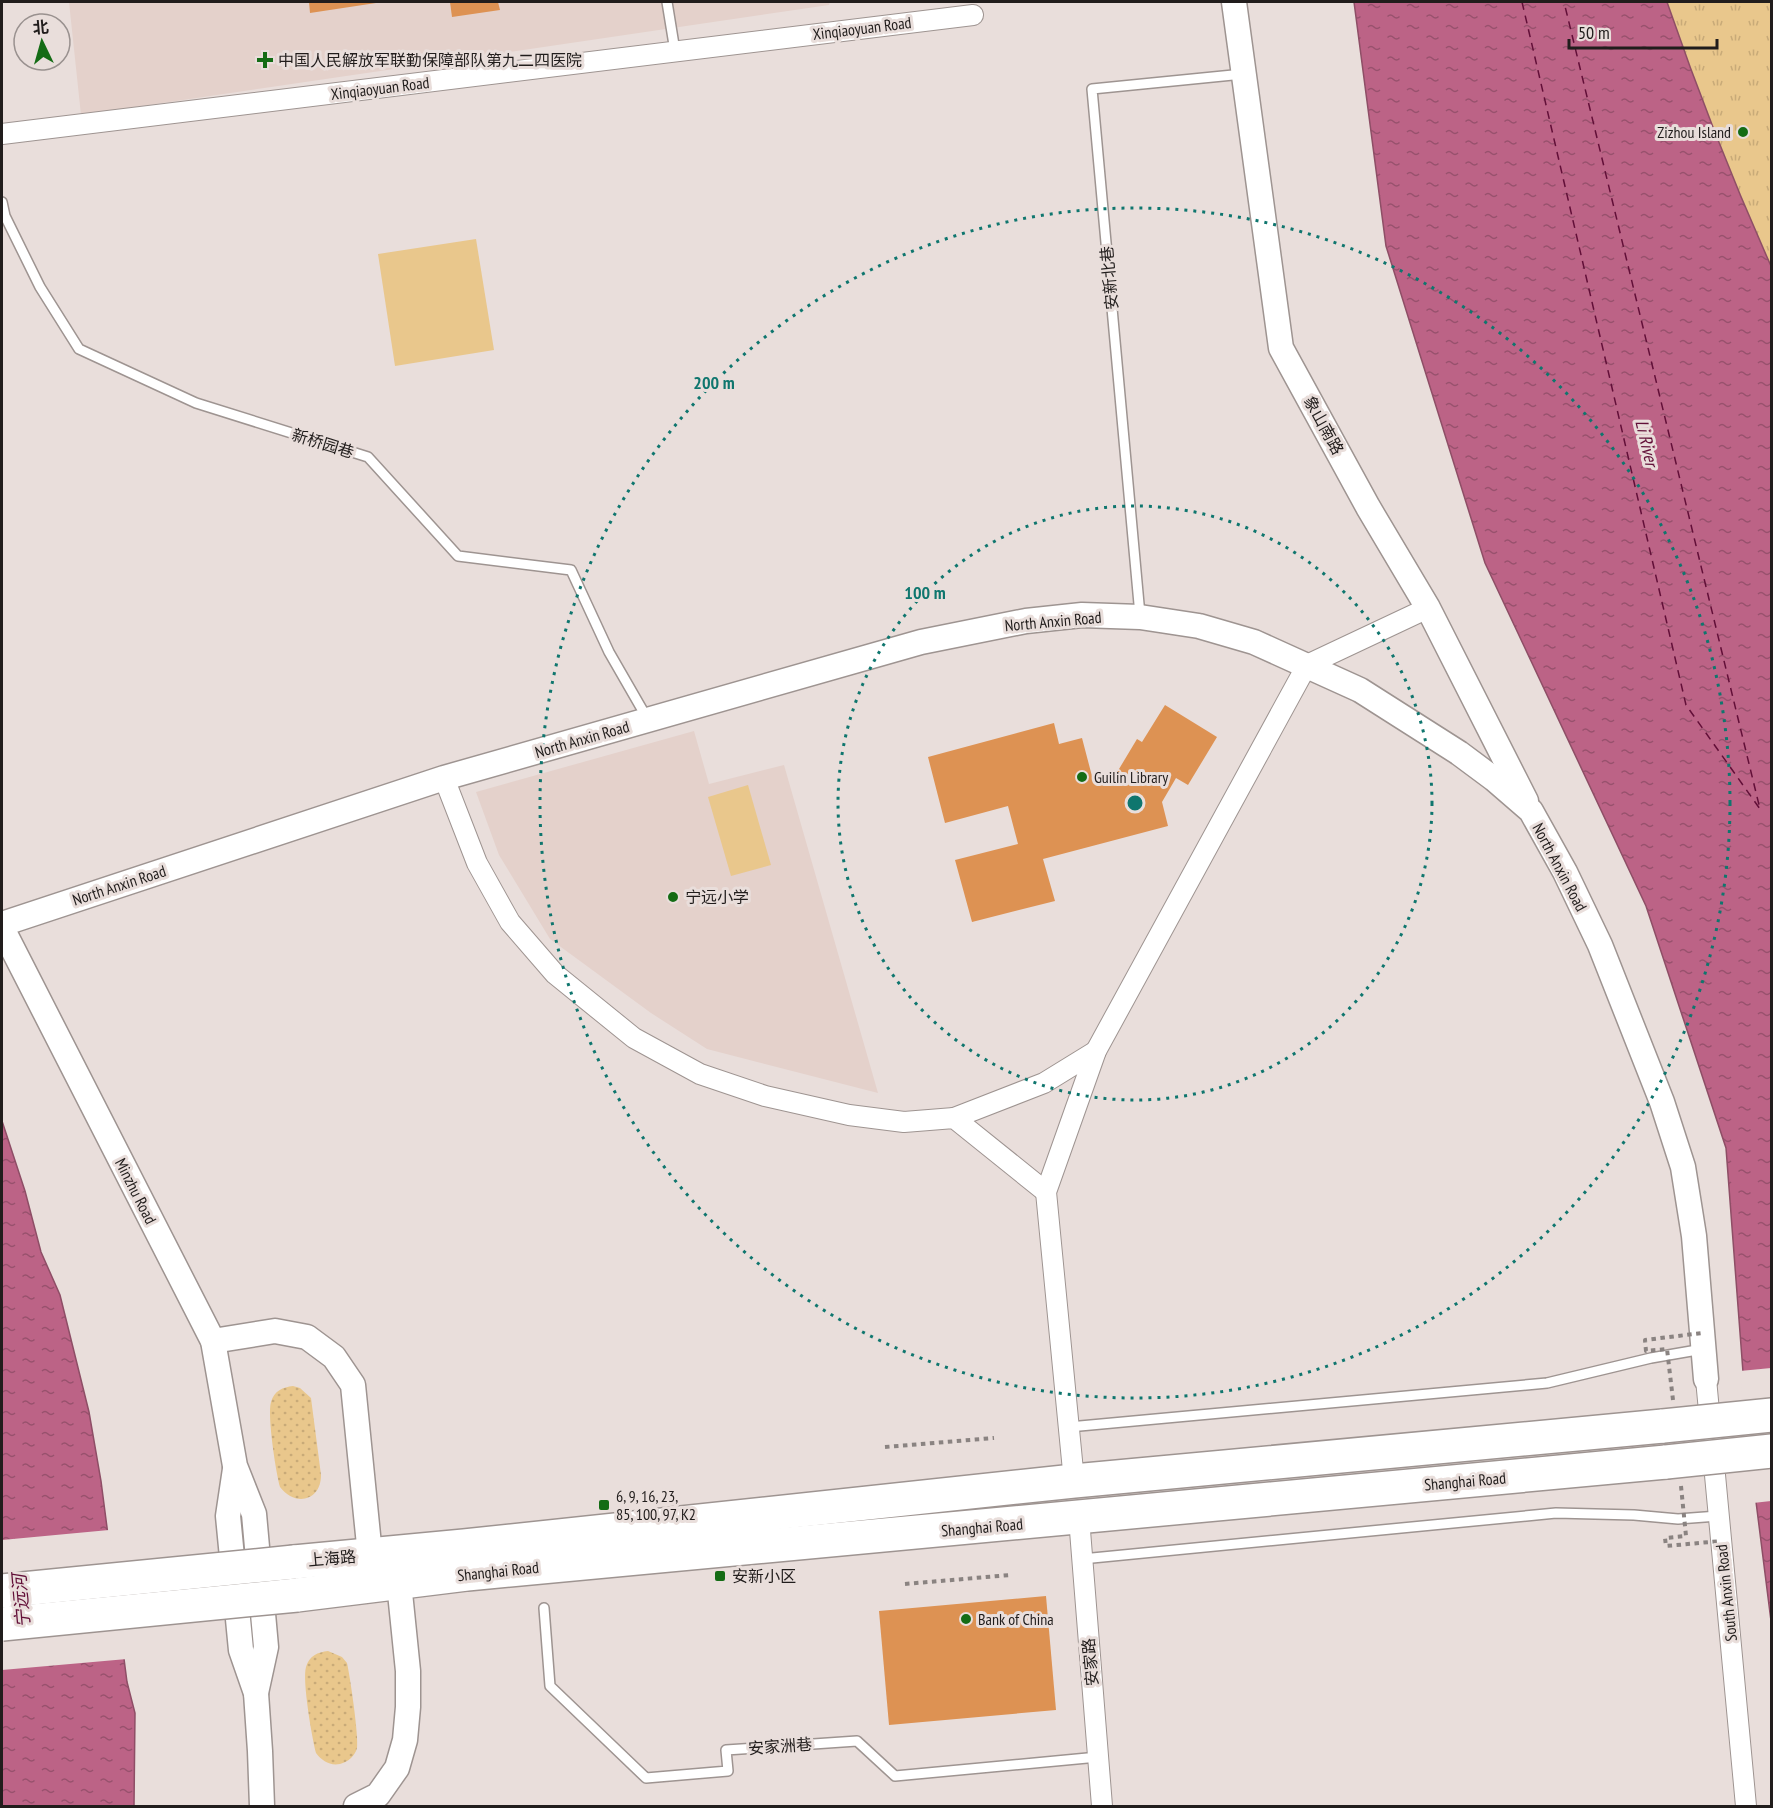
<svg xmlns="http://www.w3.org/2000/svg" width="1773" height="1808" viewBox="0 0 1773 1808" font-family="'PT Sans Narrow','Noto Sans SC',sans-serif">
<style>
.built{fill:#e4d1cb}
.grass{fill:url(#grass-dots)}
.park{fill:url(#park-tufts)}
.garden{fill:#e9c78c}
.water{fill:url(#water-ripples);stroke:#8e4e66;stroke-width:1.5}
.pier{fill:#e9dedb}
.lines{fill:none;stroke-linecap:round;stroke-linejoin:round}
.ferry{stroke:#620f38;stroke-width:1.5;stroke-dasharray:8 6;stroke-linecap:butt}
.building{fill:#dd9253}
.service-casing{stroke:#9e9491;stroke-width:12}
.minor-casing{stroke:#9e9491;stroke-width:22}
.tertiary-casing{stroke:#9e9491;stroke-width:27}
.trunk-casing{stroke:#9e9491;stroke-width:36}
.path{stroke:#8a8381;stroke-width:4;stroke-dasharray:4.5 4.5;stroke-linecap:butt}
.service{stroke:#fff;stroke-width:9}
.minor{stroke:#fff;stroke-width:20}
.tertiary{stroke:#fff;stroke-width:24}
.trunk{stroke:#fff;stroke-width:33}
.trunk-bridge-casing{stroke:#9e9491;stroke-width:36;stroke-linecap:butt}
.path-bridge{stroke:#8a8381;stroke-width:4;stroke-dasharray:4.5 4.5;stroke-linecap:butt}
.trunk-bridge{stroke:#fff;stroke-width:33}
.ring{fill:none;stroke:#0f766e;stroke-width:3;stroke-dasharray:3 6}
.poi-dot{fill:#146c15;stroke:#e9dedb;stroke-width:2}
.labels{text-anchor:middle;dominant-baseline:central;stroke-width:6;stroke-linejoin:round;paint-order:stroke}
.street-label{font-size:16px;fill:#211d1c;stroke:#e9dedb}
.poi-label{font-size:16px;fill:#211d1c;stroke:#e9dedb;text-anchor:start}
.water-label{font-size:18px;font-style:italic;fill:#620f38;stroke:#e9dedb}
.centre{fill:#0f766e;stroke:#e9dedb;stroke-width:3}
.ring-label{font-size:18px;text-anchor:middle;font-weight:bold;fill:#0f766e;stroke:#e9dedb;stroke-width:6;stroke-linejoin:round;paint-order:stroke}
</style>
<defs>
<pattern id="grass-dots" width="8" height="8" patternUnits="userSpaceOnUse" patternTransform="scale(1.5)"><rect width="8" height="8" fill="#e9c78c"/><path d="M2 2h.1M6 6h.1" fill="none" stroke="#c8aa78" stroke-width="1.8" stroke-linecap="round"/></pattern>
<pattern id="park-tufts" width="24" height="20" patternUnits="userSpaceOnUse" patternTransform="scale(1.5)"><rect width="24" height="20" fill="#e9c78c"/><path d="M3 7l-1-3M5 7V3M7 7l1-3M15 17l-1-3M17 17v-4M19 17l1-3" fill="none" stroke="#c8aa78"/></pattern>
<pattern id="water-ripples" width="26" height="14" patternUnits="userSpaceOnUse" patternTransform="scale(1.5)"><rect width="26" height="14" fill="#bc6386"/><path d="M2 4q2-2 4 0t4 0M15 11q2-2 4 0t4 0" fill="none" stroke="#98516d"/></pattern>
</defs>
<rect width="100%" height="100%" fill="#e9dedb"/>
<g class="built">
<polygon points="69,2 830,2 829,5 81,115"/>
<polygon points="694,731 709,784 784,765 878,1093 707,1049 651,1013 550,939 499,855 476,792"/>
</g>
<g class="grass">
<path d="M293,1386L300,1388L311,1398L321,1475C321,1501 295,1507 280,1487C276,1473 267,1415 271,1402C274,1391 283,1387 293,1386Z"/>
<path d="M328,1651L342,1657L347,1663C350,1676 359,1737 357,1748C355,1756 348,1762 340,1764C330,1766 322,1761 316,1753C312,1738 302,1680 306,1667C309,1656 318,1652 328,1651Z"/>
</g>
<path class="park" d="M1667,2H1771V266C1732,179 1698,92 1667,2Z"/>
<g class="garden">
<polygon points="476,239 494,350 395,366 378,254"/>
<polygon points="748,785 771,865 731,876 708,797"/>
</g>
<g class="water">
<path d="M1354,2H1667C1698,92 1732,179 1771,266V1621L1748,1438L1726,1148L1646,906L1485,563L1386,246Z"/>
<polygon points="2,1121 25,1191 41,1252 60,1295 89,1412 101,1481 127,1682 135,1713 134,1806 2,1806"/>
</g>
<g class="pier">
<polygon points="1771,1368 1771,1501 1753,1503 1745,1438 1740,1371"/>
<polygon points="109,1530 127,1659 2,1670 2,1540"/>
</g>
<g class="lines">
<polyline class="ferry" points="1522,2 1686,705 1760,809 1564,2"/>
</g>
<g class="building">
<polygon points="309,2 376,2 376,3 310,13"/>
<polygon points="450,2 498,2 500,10 452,17"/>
<polygon points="1165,705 1217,737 1188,785 1176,778 1162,802 1168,826 1043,859 1055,901 972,922 955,860 1018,844 1008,806 945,823 928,757 1054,723 1059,744 1082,738 1093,780 1116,774 1137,739 1142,742"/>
<polygon points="1046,1596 1056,1710 889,1725 879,1611"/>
</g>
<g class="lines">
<defs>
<g id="service">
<polyline points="667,2 675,51"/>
<polyline points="2,202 5,216 40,287 79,349 196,403 368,457 458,556 571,570 609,652 647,718"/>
<polyline points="1140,615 1092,89 1243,74"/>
<polyline points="1069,1427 1547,1383 1651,1358 1703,1349"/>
<polyline points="1082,1559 1556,1513 1634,1515 1678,1519 1718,1516"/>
<polyline points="544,1608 550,1686 646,1778 728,1771 726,1750 857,1741 895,1776 1098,1757"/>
</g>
<g id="minor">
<polyline points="2,134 973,15"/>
<polyline points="444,778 477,863 510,922 555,974 634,1038 700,1074 765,1096 849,1115 904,1122 954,1118 1046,1192"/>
<polyline points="954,1118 1044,1083 1096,1051"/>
<polyline points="1706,1379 1746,1806"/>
<polyline points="1074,1481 1046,1192 1096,1051 1307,665 1428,608"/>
<polyline points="1079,1518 1102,1806"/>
</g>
<g id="tertiary">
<polyline points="1234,2 1281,348 1368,507 1428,608 1526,801"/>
<polyline points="2,924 444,778 921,642 1026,621 1082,615 1140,617 1199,626 1254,642 1360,690 1459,753 1494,779 1531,811 1565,872 1600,945 1662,1102 1683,1167 1694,1236 1706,1379"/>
<polyline points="2,928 213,1341 235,1466 254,1514 266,1647 256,1693"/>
<polyline points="213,1341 275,1331 307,1337 334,1357 353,1385 370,1555"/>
<polyline points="235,1469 228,1516 241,1650 256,1693 260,1751 262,1806"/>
<polyline points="356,1806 378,1795 397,1768 405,1740 408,1707 408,1671 399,1583"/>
</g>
<g id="trunk">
<polyline points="294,1562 464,1546 1074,1481 1663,1426"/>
<polyline points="297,1595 467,1574 1666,1462"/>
</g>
</defs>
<use href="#service" class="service-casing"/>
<use href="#minor" class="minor-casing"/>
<use href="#tertiary" class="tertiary-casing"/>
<use href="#trunk" class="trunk-casing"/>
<g class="path">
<polyline points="885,1447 994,1438"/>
<polyline points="905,1584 1010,1575"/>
</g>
<use href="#service" class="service"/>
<use href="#minor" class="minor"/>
<use href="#tertiary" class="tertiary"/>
<use href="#trunk" class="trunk"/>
<defs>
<g id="trunk-bridge">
<polyline points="1663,1426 1772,1415"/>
<polyline points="1666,1462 1772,1451"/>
<polyline points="2,1591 294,1562"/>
<polyline points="2,1624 297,1595"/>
</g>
</defs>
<use href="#trunk-bridge" class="trunk-bridge-casing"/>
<g class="path-bridge">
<polyline points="1673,1400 1667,1349 1646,1351 1645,1340 1702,1333"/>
<polyline points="1681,1486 1686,1536 1665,1538 1666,1546 1721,1541"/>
</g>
<use href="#trunk-bridge" class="trunk-bridge"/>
</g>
<g class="ring">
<circle cx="1135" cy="803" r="297"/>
<circle cx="1135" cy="803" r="595"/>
</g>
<g class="poi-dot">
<path d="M262 51h6v6h6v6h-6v6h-6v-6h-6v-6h6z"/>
<circle cx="1743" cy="132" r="6"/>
<circle cx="1082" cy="777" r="6"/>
<circle cx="673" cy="897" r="6"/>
<rect x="598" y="1499" width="12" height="12" rx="3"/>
<rect x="714" y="1570" width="12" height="12" rx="3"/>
<circle cx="966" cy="1619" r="6"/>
</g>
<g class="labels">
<g class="street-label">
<text transform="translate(862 28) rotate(-7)">Xinqiaoyuan Road</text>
<text transform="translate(380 88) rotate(-7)">Xinqiaoyuan Road</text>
<text transform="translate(1109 278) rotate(-95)">安新北巷</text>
<text transform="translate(1324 425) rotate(61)">象山南路</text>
<text transform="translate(323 443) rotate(17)">新桥园巷</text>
<text transform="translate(1053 621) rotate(-5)">North Anxin Road</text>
<text transform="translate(582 739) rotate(-16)">North Anxin Road</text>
<text transform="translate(1560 867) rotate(62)">North Anxin Road</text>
<text transform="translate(119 885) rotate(-18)">North Anxin Road</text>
<text transform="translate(136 1191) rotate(63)">Minzhu Road</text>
<text transform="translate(1465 1481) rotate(-5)">Shanghai Road</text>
<text transform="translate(982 1527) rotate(-5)">Shanghai Road</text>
<text transform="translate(332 1558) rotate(-5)">上海路</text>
<text transform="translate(498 1571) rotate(-6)">Shanghai Road</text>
<text transform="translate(1726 1593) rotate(-96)">South Anxin Road</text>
<text transform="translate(1090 1662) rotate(-95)">安家路</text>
<text transform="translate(780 1746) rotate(-4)">安家洲巷</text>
</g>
<g class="poi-label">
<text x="278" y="60">中国人民解放军联勤保障部队第九二四医院</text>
<text x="1731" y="132" text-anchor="end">Zizhou Island</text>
<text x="1094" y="777">Guilin Library</text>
<text x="685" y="897">宁远小学</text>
<text x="616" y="1496">6, 9, 16, 23,<tspan x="616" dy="18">85, 100, 97, K2</tspan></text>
<text x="732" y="1576">安新小区</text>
<text x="978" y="1619">Bank of China</text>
</g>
<g class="water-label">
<text transform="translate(1647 443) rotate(77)">Li River</text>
<text transform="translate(21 1601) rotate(-95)">宁远河</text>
</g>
</g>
<circle cx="1135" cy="803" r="9" class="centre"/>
<g class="ring-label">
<text x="714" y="389">200 m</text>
<text x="925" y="599">100 m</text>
</g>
<rect width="1773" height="1808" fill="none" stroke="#211d1c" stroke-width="6"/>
<g transform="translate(42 42) rotate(355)"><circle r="28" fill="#e9dedb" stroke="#99918f" stroke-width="1.5"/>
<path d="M0-4.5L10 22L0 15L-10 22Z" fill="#146c15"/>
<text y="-9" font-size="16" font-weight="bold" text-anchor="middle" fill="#211d1c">北</text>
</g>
<path d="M1569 39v9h148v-9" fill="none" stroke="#211d1c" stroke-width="3"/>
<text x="1578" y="39" font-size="18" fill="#211d1c" stroke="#e9dedb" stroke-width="4.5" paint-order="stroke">50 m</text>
</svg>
